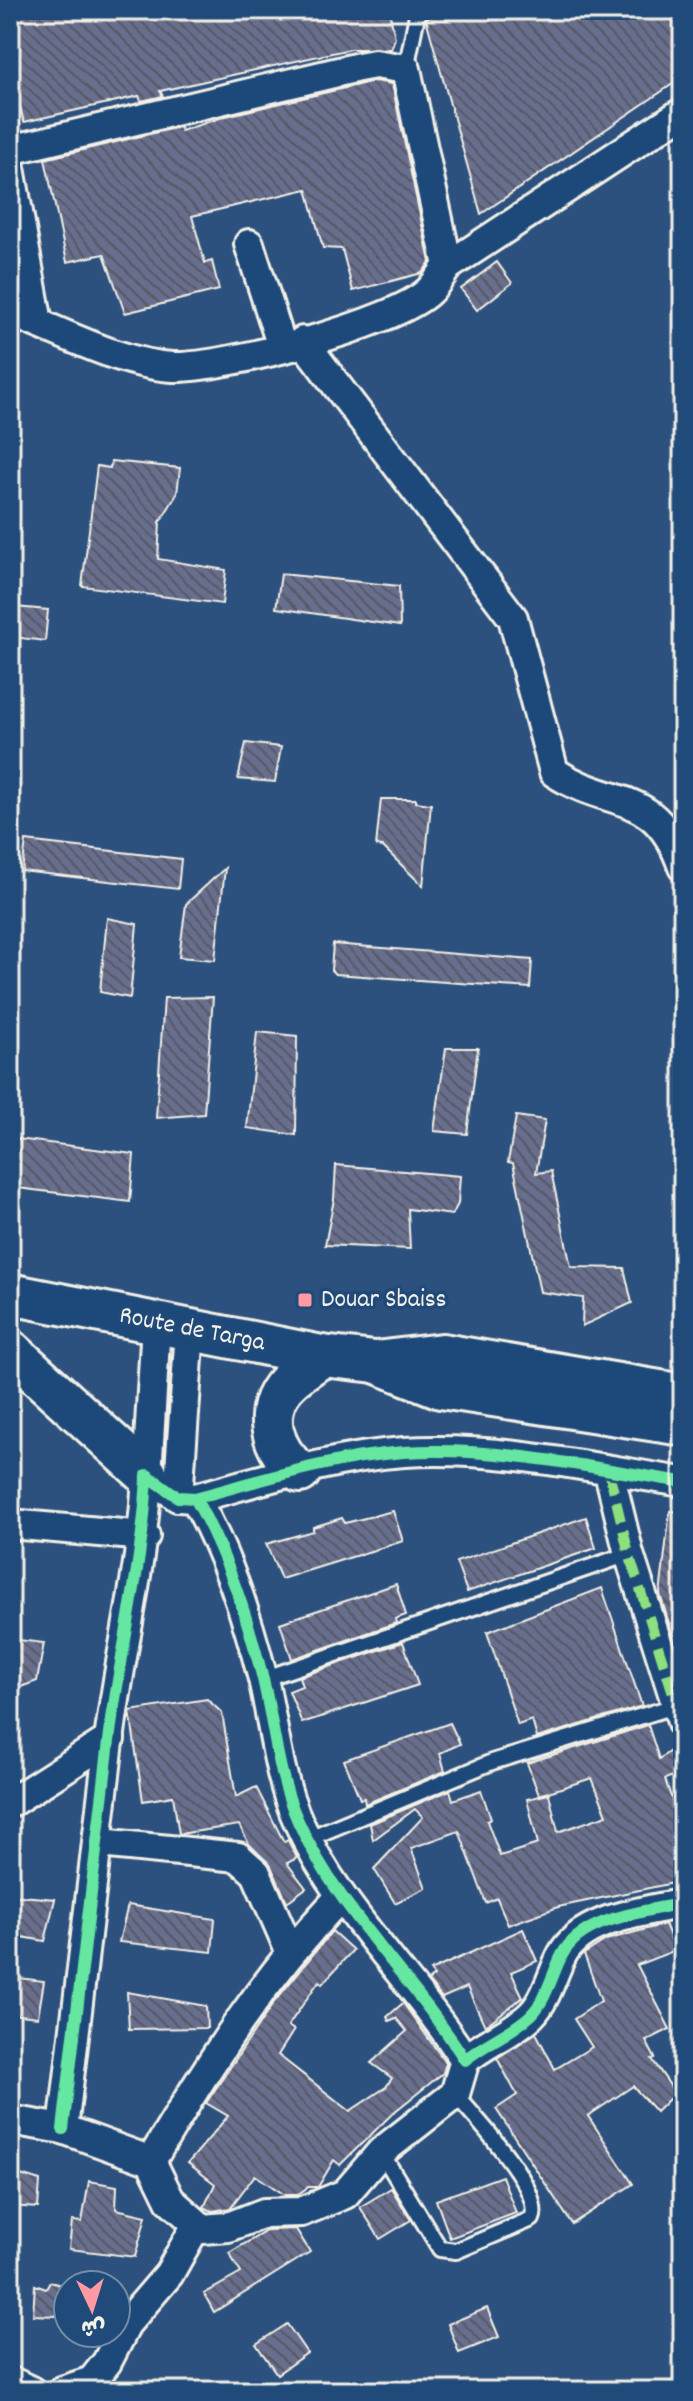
<svg xmlns="http://www.w3.org/2000/svg" width="693" height="2401" viewBox="0 0 693 2401" font-family="Dekko,'Playpen Sans Arabic',sans-serif">
<style>
.building{fill:url(#building-back-hatch);stroke:#f4f1e8;stroke-width:2}
.lines{fill:none;stroke-linecap:round;stroke-linejoin:round}
.service-casing{stroke:#f4f1e8;stroke-width:20}
.minor-casing{stroke:#f4f1e8;stroke-width:34}
.secondary-casing{stroke:#f4f1e8;stroke-width:46}
.service{stroke:#1f4a7a;stroke-width:14}
.minor{stroke:#1f4a7a;stroke-width:28}
.secondary{stroke:#1f4a7a;stroke-width:40}
.quiet{stroke:#8de07e;stroke-width:10;stroke-dasharray:20 10;stroke-linecap:butt}
.cycleway-casing{stroke:#1f4a7a;stroke-width:17}
.cycleway{stroke:#66e7a1;stroke-width:12}
.poi-dot{fill:#ff9aa2;stroke:#1f4a7a;stroke-width:3}
.labels{text-anchor:middle;dominant-baseline:central;stroke-width:7;stroke-linejoin:round;paint-order:stroke}
.poi-label{font-size:26px;fill:#f4f1e8;stroke:#1f4a7a;text-anchor:start}
.street-label{font-size:26px;fill:#f4f1e8;stroke:#1f4a7a}
</style>
<defs>
<pattern id="building-back-hatch" width="6" height="6" patternUnits="userSpaceOnUse" patternTransform="scale(2)"><rect width="6" height="6" fill="#676e8d"/><path d="M-1 5l2 2M0 0l6 6M5-1l2 2" fill="none" stroke="#565966"/></pattern>
</defs>
<rect width="100%" height="100%" fill="#2d517e"/>
<filter id="ink" filterUnits="userSpaceOnUse"><feTurbulence type="fractalNoise" baseFrequency=".0125" numOctaves="2"/><feDisplacementMap in="SourceGraphic" scale="16" xChannelSelector="R" yChannelSelector="G"/><feConvolveMatrix kernelMatrix="1 2 1 2 8 2 1 2 1" color-interpolation-filters="sRGB"/></filter>
<g filter="url(#ink)">
<g class="building">
<polygon points="10,10 389,10 395,38 391,49 350,49 160,91 163,96 141,101 139,96 24,122 10,70"/>
<polygon points="443,10 683,10 683,77 481,214 426,19"/>
<polygon points="375,81 392,84 430,262 422,273 353,291 342,249 323,248 307,189 192,216 205,263 212,261 219,290 125,313 104,254 67,262 45,159 179,127 181,131 226,116"/>
<polygon points="497,262 512,283 477,310 461,289"/>
<polygon points="111,461 180,468 177,494 160,522 158,559 226,570 222,604 82,586 97,466 110,468"/>
<polygon points="281,574 399,586 400,626 276,608"/>
<polygon points="15,607 48,610 45,641 12,637"/>
<polygon points="246,743 281,747 275,782 238,779"/>
<polygon points="381,799 416,799 416,802 431,804 423,886 383,847 376,846"/>
<polygon points="26,841 181,859 178,889 22,871"/>
<polygon points="225,868 215,960 179,957 186,904"/>
<polygon points="107,918 137,924 130,998 100,992"/>
<polygon points="333,944 532,960 530,988 335,974 331,970"/>
<polygon points="213,997 204,1114 156,1118 164,998"/>
<polygon points="257,1032 297,1036 296,1135 247,1128"/>
<polygon points="446,1048 478,1048 467,1134 434,1131"/>
<polygon points="516,1116 545,1120 536,1173 551,1171 571,1267 624,1268 632,1303 582,1326 583,1298 540,1292 513,1163 508,1162"/>
<polygon points="10,1138 134,1154 130,1202 10,1187"/>
<polygon points="336,1165 460,1176 458,1204 452,1215 408,1209 410,1249 325,1245 334,1199"/>
<polygon points="393,1511 403,1541 281,1579 266,1544 313,1531 313,1527 342,1518 345,1523"/>
<polygon points="670,1511 683,1512 683,1669 660,1594"/>
<polygon points="586,1517 596,1548 467,1592 456,1562"/>
<polygon points="396,1584 406,1615 395,1619 396,1623 292,1659 280,1623"/>
<polygon points="602,1588 642,1706 537,1738 532,1720 518,1725 487,1632"/>
<polygon points="10,1639 44,1643 37,1681 10,1691"/>
<polygon points="403,1642 418,1685 302,1723 289,1691 302,1686 299,1677"/>
<polygon points="207,1699 222,1713 236,1797 256,1787 284,1842 288,1840 297,1858 287,1863 306,1888 287,1902 271,1866 249,1844 239,1825 179,1834 173,1796 143,1801 130,1711"/>
<polygon points="450,1723 460,1744 440,1753 445,1771 365,1804 364,1798 360,1799 344,1760"/>
<polygon points="648,1725 659,1759 683,1742 683,1772 665,1779 683,1833 683,1881 558,1907 508,1925 497,1898 486,1903 459,1831 411,1848 426,1888 395,1903 374,1869 423,1817 415,1809 373,1840 370,1824 450,1790 453,1800 481,1790 491,1819 487,1821 500,1856 538,1844 527,1799 549,1794 558,1832 607,1815 592,1778 539,1795 527,1763"/>
<polygon points="10,1895 55,1899 45,1941 10,1935"/>
<polygon points="128,1905 215,1919 212,1952 119,1942"/>
<polygon points="665,1924 676,1950 637,1965 670,2029 646,2041 655,2058 652,2059 675,2093 656,2112 633,2086 588,2116 633,2184 572,2224 496,2109 517,2095 497,2058 536,2033 555,2069 592,2047 574,2019 601,2001 584,1954 606,1940"/>
<polygon points="523,1929 537,1961 511,1972 523,1997 485,2026 467,1987 442,1998 428,1981 434,1976 430,1971"/>
<polygon points="332,1931 353,1950 322,1984 319,1981 288,2026 294,2030 278,2055 350,2111 386,2087 392,2078 371,2063 407,2031 396,2018 389,2021 387,2017 403,2003 446,2063 443,2073 394,2112 340,2165 334,2160 318,2187 308,2187 297,2195 285,2195 255,2175 230,2208 212,2211 204,2207 215,2184 188,2163 228,2116 206,2103 275,2001"/>
<polygon points="10,1977 44,1981 38,2017 10,2014"/>
<polygon points="127,1992 206,2006 207,2028 129,2029"/>
<polygon points="14,2173 40,2181 38,2208 10,2206"/>
<polygon points="502,2176 516,2213 450,2238 436,2200"/>
<polygon points="89,2181 117,2186 116,2209 146,2216 135,2257 69,2249 72,2221 82,2222"/>
<polygon points="391,2188 411,2220 380,2239 360,2207"/>
<polygon points="296,2229 310,2252 214,2312 204,2294 241,2273 229,2253 268,2230"/>
<polygon points="50,2282 68,2287 68,2295 56,2316 33,2315 35,2285 46,2289"/>
<polygon points="487,2308 499,2337 459,2353 448,2324"/>
<polygon points="287,2324 307,2353 277,2374 256,2344"/>
</g>
<g class="lines">
<defs>
<g id="service">
<polyline points="406,69 418,10"/>
<polyline points="263,1679 629,1554"/>
<polyline points="307,1839 492,1762 678,1705"/>
<path d="M381,2152L440,2249L456,2251L532,2219C545,2191 474,2116 455,2094"/>
</g>
<g id="minor">
<polyline points="10,150 359,67 375,64 406,69 448,266"/>
<polyline points="10,168 38,323"/>
<polyline points="249,244 282,347"/>
<path d="M10,312C58,330 122,365 173,367C222,369 395,324 429,291C436,284 442,274 448,266L683,112"/>
<path d="M303,341L513,618L554,772C611,810 655,786 683,867"/>
<polyline points="609,1472 629,1554 683,1725"/>
<polyline points="147,1475 156,1324"/>
<polyline points="178,1497 190,1330"/>
<path d="M195,1498C227,1554 247,1616 263,1679C274,1726 278,1777 298,1821C338,1911 413,1978 465,2060C485,2043 512,2033 531,2015C547,1999 552,1974 562,1955C582,1917 646,1912 683,1903"/>
<polyline points="10,1524 145,1536"/>
<polyline points="10,1803 110,1739"/>
<polyline points="100,1843 238,1857 256,1873 290,1951"/>
<path d="M340,1897C262,1980 209,2063 151,2161L170,2200L203,2229L228,2227L264,2213L301,2212L345,2194L381,2152L455,2094L465,2060"/>
<polyline points="10,2120 63,2129 151,2161"/>
<path d="M63,2129C78,1999 94,1870 109,1741C120,1651 143,1565 147,1475L178,1497L195,1498C262,1480 334,1457 404,1452C496,1446 593,1468 683,1482"/>
<polyline points="10,2381 31,2391"/>
<polyline points="62,2391 92,2381 107,2362 127,2323 169,2274 196,2226"/>
</g>
<g id="secondary">
<polyline points="10,1294 322,1356 375,1362 441,1388 683,1425"/>
<polyline points="10,1350 147,1475"/>
<polyline points="375,1362 442,1354 683,1395"/>
<path d="M300,1472C272,1451 260,1411 287,1383C296,1373 311,1365 322,1356"/>
</g>
</defs>
<use href="#service" class="service-casing"/>
<use href="#minor" class="minor-casing"/>
<use href="#secondary" class="secondary-casing"/>
<use href="#service" class="service"/>
<use href="#minor" class="minor"/>
<use href="#secondary" class="secondary"/>
<polyline class="quiet" points="609,1472 629,1554 683,1725"/>
<defs>
<g id="cycleway">
<path d="M195,1498C227,1554 247,1616 263,1679C274,1726 278,1777 298,1821C338,1911 413,1978 465,2060C485,2043 512,2033 531,2015C547,1999 552,1974 562,1955C582,1917 646,1912 683,1903"/>
<path d="M63,2129C78,1999 94,1870 109,1741C120,1651 143,1565 147,1475L178,1497L195,1498C262,1480 334,1457 404,1452C496,1446 593,1468 683,1482"/>
</g>
</defs>
<use href="#cycleway" class="cycleway-casing"/>
<use href="#cycleway" class="cycleway"/>
</g>
</g>
<rect class="poi-dot" x="297" y="1292" width="16" height="16" rx="4"/>
<g class="labels">
<g class="poi-label">
<text x="321" y="1300">Douar Sbaiss</text>
</g>
<g class="street-label">
<text transform="translate(192 1330) rotate(11)">Route de Targa</text>
</g>
</g>
<rect width="693" height="2401" fill="none" stroke="#1f4a7a" stroke-width="40"/>
<rect x="20" y="20" width="653" height="2361" fill="none" stroke="#f4f1e8" stroke-width="3" filter="url(#ink)"/>
<g transform="translate(92 2309) rotate(176)"><circle r="38" fill="#1f4a7a" stroke="#748da6" stroke-width="2"/>
<path d="M0-6L14 30L0 20L-14 30Z" fill="#ff9aa2"/>
<text y="-12" font-size="22" font-weight="bold" text-anchor="middle" fill="#f4f1e8">ش</text>
</g>
</svg>
